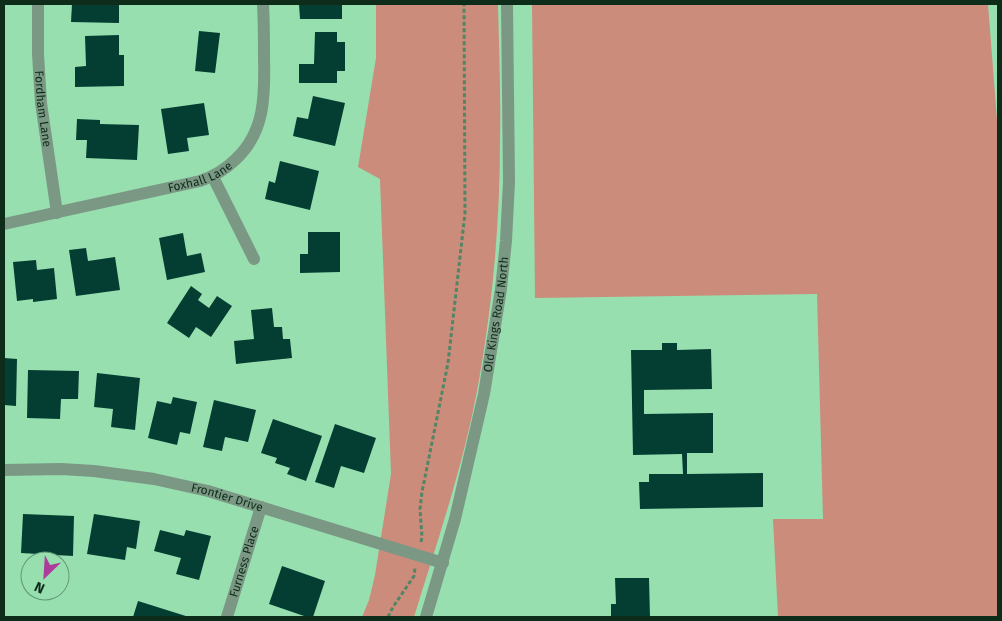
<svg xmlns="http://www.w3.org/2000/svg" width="1002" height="621" viewBox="0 0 1002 621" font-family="'Fira Sans',sans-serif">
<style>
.green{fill:#cc8c7c}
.building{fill:#043e32}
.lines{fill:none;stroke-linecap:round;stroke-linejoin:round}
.path{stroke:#528564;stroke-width:3;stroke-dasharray:4 2.5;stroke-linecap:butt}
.minor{stroke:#7b9884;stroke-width:12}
.labels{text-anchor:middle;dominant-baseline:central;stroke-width:5;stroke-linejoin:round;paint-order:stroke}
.street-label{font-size:12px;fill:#0e2c1a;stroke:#98dfb0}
</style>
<rect width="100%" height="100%" fill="#98dfb0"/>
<g class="green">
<path d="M376,4H498C499,49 501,94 500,140C500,220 493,301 479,380C465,461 438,539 414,617H362L369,600L375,575L391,474L380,179L358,167L376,58Z"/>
<polygon points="532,4 988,4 998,133 998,617 778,617 773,519 823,519 817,294 535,298"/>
</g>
<g class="building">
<polygon points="72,4 119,4 119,23 71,22"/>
<polygon points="299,4 342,4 342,19 300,19"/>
<polygon points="199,31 220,33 215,73 195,71"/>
<polygon points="315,32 337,32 337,42 345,42 345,71 337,71 337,83 299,83 299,64 314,64"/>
<polygon points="119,35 119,55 124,55 124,86 75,87 75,67 86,66 85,36"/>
<polygon points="313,96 345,103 335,146 293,136 297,117 308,119"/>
<polygon points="204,103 209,135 187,138 189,151 168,154 161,109"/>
<polygon points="77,119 100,120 100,124 139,125 137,160 86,158 87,140 76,140"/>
<polygon points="280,161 319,171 310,210 265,199 269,181 275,183"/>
<polygon points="308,232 340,232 340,272 300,273 300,254 308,254"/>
<polygon points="183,233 187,256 201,253 205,272 167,280 159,238"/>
<polygon points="86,248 88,261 115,257 120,290 76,296 69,250"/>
<polygon points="36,260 37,270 54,268 57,299 33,302 33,299 17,301 13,262"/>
<polygon points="191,286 202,294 198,300 209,308 217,296 232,306 211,337 196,327 189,338 167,323"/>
<polygon points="272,308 274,327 282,327 283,339 290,339 292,358 236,364 234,341 254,339 251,310"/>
<polygon points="662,343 677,343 677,350 711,349 712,389 644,390 644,414 713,413 713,453 687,453 687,474 763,473 763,507 640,509 639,482 649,482 649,474 683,474 682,454 633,455 631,350 662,350"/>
<polygon points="4,358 17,359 16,406 4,405"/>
<polygon points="28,370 79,371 78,399 61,399 60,419 27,418"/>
<polygon points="97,373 140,378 135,430 111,427 113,409 94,407"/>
<polygon points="173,397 197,402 190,434 180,432 177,445 148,438 157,401 171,404"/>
<polygon points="214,400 256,410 248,442 225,437 222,451 203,447"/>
<polygon points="273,419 322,436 306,481 287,474 290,468 275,463 277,458 261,453"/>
<polygon points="335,424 376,438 364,473 341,466 334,488 315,482"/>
<polygon points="23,514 74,516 73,556 21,553"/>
<polygon points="94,514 140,521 136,549 127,547 125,560 87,554"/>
<polygon points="160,530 184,536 186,530 211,536 199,580 176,574 181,558 154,551"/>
<polygon points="282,566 325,581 313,617 307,617 269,604"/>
<polygon points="615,578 649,578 650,617 611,617 611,604 616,604"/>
<polygon points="138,601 189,617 133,617"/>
</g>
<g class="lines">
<g class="path">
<polyline points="421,542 422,537 420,509 422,492 448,363 465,213 464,4"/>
<polyline points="388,617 393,607 414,576 415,568"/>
</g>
<g class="minor">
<path id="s1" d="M38,4V54L41,103L57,213"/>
<polyline points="213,177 254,259"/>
<path id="s2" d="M4,224L200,181C215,176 225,170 236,159C265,132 265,95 264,58C264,40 264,22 263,4"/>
<path id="s3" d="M4,470L61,469L94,471L154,479L208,491L443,563"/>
<path id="s4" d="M227,617L261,507"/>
<path id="s5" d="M426,617L455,519L484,394L501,289L506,241L509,182L507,4"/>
</g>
</g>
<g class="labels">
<g class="street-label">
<text stroke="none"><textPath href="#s1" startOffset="105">Fordham Lane</textPath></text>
<text stroke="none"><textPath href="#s2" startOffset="202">Foxhall Lane</textPath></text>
<text stroke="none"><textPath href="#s5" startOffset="311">Old Kings Road North</textPath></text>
<text stroke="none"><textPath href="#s3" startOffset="226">Frontier Drive</textPath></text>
<text stroke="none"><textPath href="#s4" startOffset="58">Furness Place</textPath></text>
</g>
</g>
<rect width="1002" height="621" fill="none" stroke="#0e2c1a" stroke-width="10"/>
<g transform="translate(45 576) rotate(205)"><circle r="24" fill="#98dfb0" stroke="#619774"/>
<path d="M0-4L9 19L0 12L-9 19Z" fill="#ac3d9a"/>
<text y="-8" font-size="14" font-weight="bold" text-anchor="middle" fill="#0e2c1a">N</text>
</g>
</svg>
